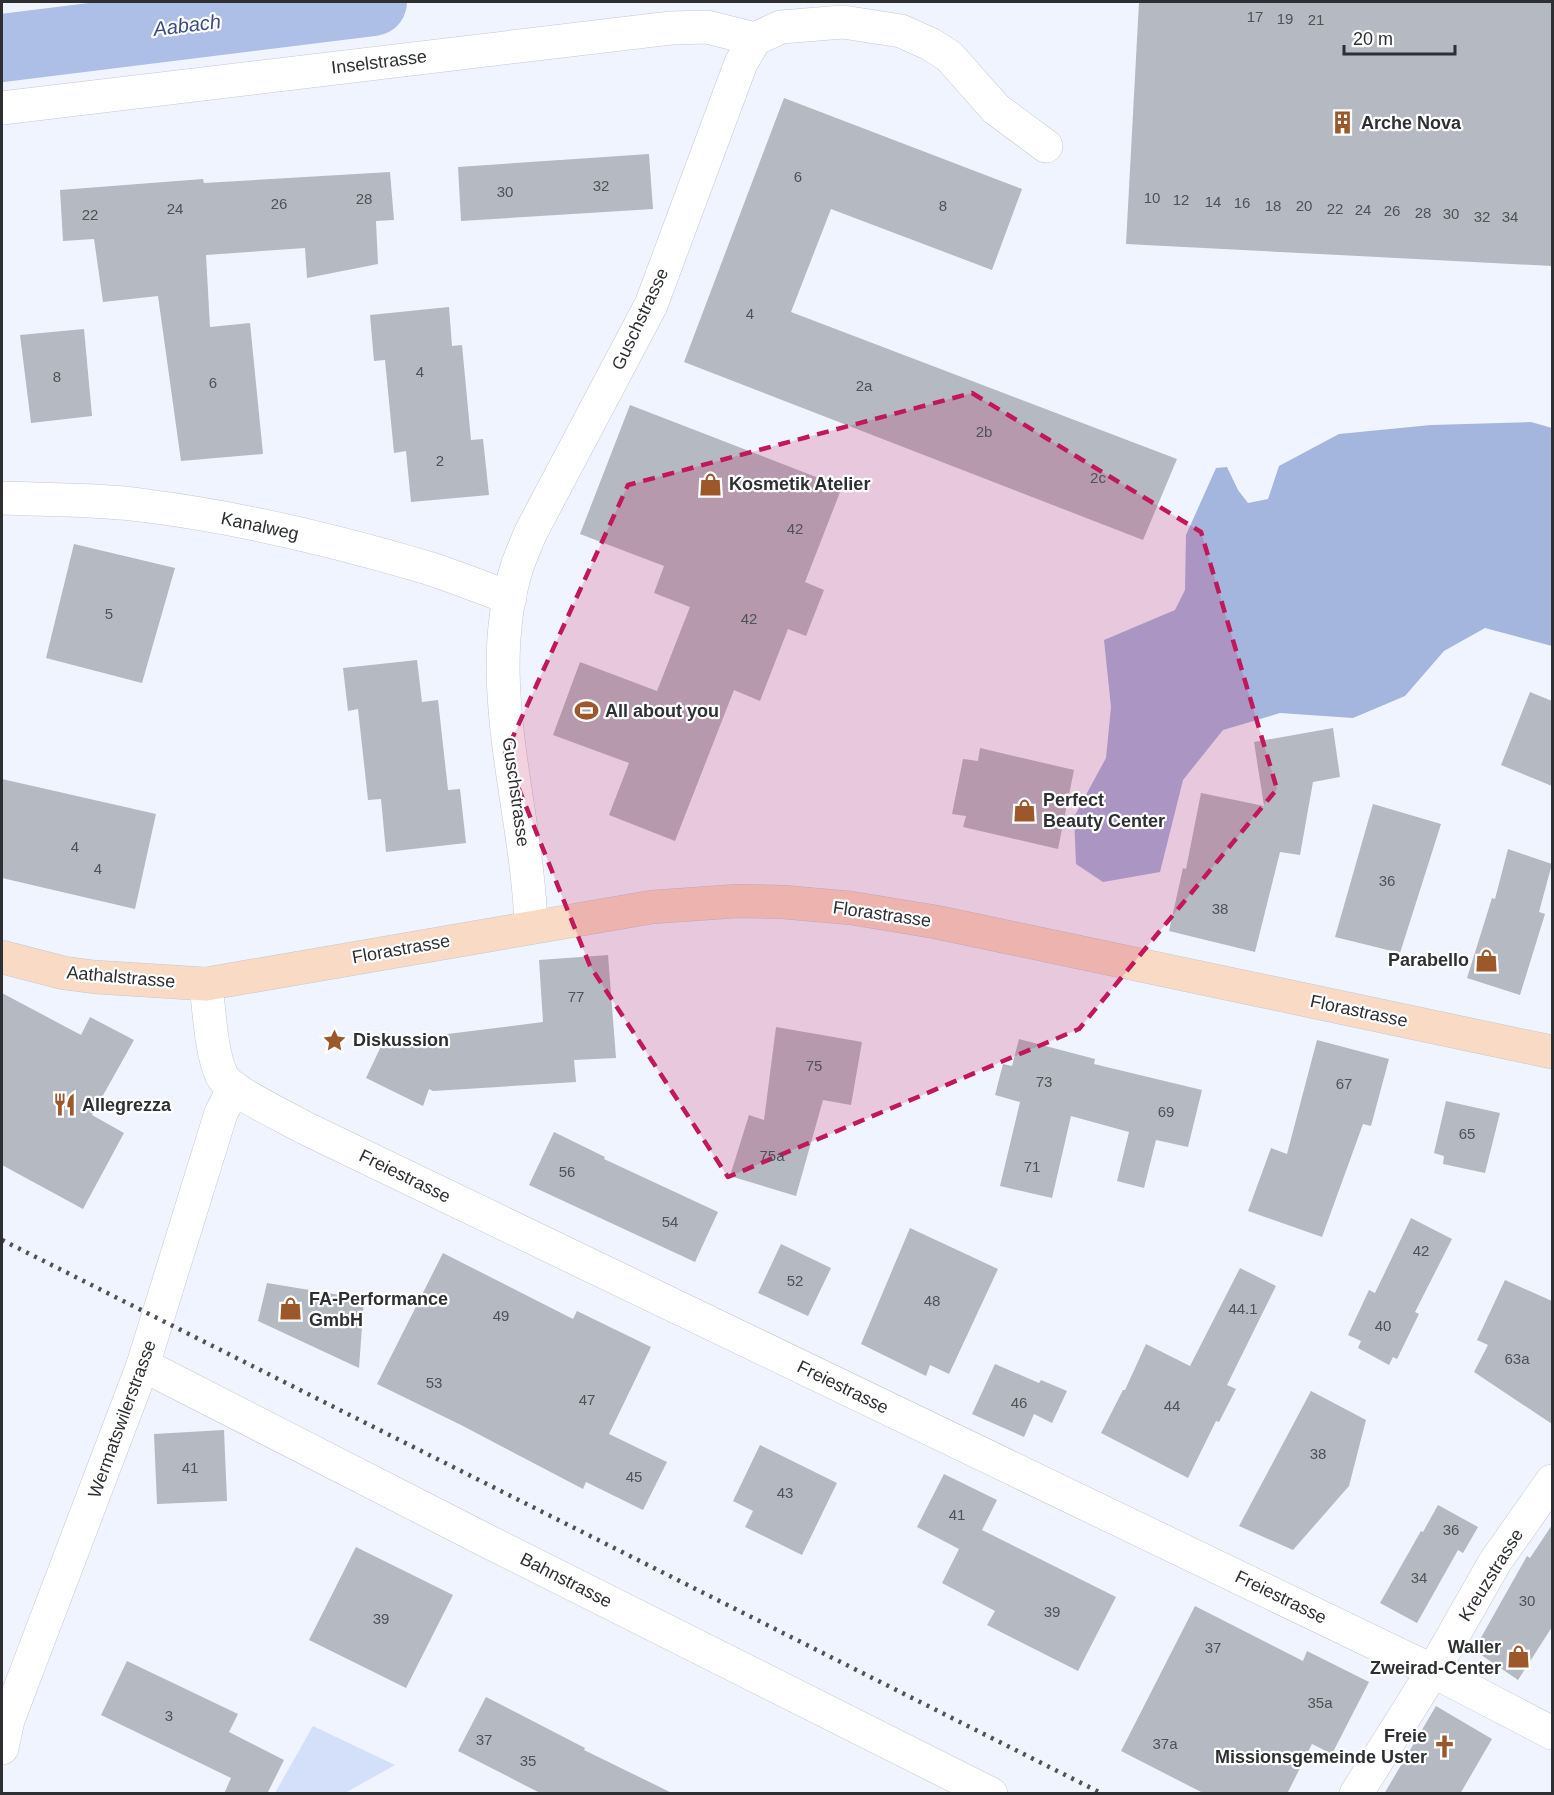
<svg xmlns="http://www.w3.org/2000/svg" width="1554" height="1795" viewBox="0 0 1554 1795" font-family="Arial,sans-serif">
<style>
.green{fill:#d4dff9}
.forest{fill:#a4b5de}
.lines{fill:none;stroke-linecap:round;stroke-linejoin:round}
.river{stroke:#adbee7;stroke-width:68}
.building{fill:#b5b9c2}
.minor-casing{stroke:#c4c8d1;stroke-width:34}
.secondary-casing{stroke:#c4c8d1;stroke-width:34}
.minor{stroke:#fff;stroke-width:33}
.secondary{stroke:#f8dac5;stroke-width:33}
.rail{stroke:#4f5155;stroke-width:4.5;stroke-dasharray:3 6;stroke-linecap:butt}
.marked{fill:#c2185b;fill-opacity:0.2;stroke:#c2185b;stroke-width:4.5;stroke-dasharray:12 8;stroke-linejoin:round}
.labels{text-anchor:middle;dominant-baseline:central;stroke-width:4.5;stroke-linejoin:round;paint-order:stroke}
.number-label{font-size:15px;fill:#4f5256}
.street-label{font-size:18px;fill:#2d2f32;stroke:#fff}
.poi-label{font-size:18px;font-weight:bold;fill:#2d2f32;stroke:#fff;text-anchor:start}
.water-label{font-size:20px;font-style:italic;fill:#384c80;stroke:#fff}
</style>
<rect width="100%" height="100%" fill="#f0f4fe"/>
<polygon class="green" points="313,1726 395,1765 345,1793 275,1793"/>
<polygon class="forest" points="1531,422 1552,428 1552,646 1485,628 1444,651 1405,696 1353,718 1280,713 1223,730 1183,780 1160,872 1103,882 1076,864 1074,817 1106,758 1111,707 1104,640 1175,610 1185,590 1186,535 1216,468 1227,467 1238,490 1248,503 1268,499 1279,466 1339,434 1431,425"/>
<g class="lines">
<polyline class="river" points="2,48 373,2"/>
</g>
<g class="building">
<polygon points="1139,2 1552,2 1552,266 1126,244"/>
<polygon points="784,98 1022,189 992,270 831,209 791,312 1177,459 1143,540 684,362"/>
<polygon points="649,154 653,209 461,221 458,167"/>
<polygon points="390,172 394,220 376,221 378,264 307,278 305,248 206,255 210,327 250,323 263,454 181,461 158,296 103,302 94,239 63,241 60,190 203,179 204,183"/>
<polygon points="449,307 452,346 462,345 471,440 483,439 489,495 411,502 406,451 394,453 385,360 374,361 370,315"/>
<polygon points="84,329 92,416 31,423 20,335"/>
<polygon points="630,405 842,487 805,582 824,590 806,636 788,629 760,701 734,690 675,841 609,815 629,763 553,735 580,662 657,691 690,607 654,593 664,566 580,534"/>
<polygon points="74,544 175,568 142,683 46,658"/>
<polygon points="417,660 422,702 438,700 448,790 460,789 466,843 386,852 381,799 368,800 358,709 348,711 343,668"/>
<polygon points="1530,692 1552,701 1552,786 1501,765"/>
<polygon points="1333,728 1340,777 1313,782 1300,855 1280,852 1255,952 1169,931 1183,868 1186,869 1201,793 1264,806 1254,742"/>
<polygon points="980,748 1074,770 1058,849 963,827 966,816 952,814 963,759 978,761"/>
<polygon points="2,779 156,814 135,909 2,878"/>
<polygon points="1373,804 1441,824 1400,953 1335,937"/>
<polygon points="1508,849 1552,864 1539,912 1545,914 1520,995 1467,978 1492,898 1495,899"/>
<polygon points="608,955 616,1058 574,1060 576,1082 433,1091 429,1089 423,1106 366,1078 383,1042 543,1022 539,960"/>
<polygon points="2,993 81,1035 90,1017 134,1040 92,1115 124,1133 83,1209 2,1165"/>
<polygon points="776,1027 862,1042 851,1105 823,1100 796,1196 730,1176 749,1115 764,1120"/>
<polygon points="1019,1039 1095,1059 1094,1064 1202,1090 1188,1147 1156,1140 1144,1188 1117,1181 1129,1132 1071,1116 1052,1198 1000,1186 1020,1102 995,1095 1003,1064 1012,1066"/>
<polygon points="1317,1040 1389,1059 1371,1126 1363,1124 1322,1237 1248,1211 1271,1148 1287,1154"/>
<polygon points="1446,1101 1500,1113 1485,1173 1443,1164 1444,1156 1434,1153"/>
<polygon points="554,1132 605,1157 604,1159 718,1212 695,1262 529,1185"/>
<polygon points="1411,1218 1452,1239 1415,1312 1419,1314 1397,1359 1393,1357 1389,1365 1358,1348 1361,1341 1348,1335 1369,1290 1375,1293"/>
<polygon points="910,1228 998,1269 949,1374 930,1365 926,1376 861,1344"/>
<polygon points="781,1244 831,1268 808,1316 758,1293"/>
<polygon points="443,1253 573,1319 577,1311 651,1347 609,1434 667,1462 643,1510 586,1482 583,1489 461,1425 377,1384"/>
<polygon points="1240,1268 1276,1286 1227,1385 1236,1389 1219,1422 1216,1421 1188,1478 1101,1433 1123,1390 1125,1390 1146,1344 1190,1366"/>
<polygon points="1505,1280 1552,1301 1552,1424 1474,1372 1488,1345 1477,1340"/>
<polygon points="267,1283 364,1299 359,1368 258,1321"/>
<polygon points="995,1364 1039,1383 1041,1380 1067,1391 1052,1423 1034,1414 1024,1437 972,1414"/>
<polygon points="1311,1391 1366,1420 1349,1486 1293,1550 1239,1526"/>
<polygon points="224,1430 227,1501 157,1504 154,1434"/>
<polygon points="760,1445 837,1483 802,1555 745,1527 753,1511 733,1501"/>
<polygon points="944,1474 997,1500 982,1530 1116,1597 1078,1671 987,1625 995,1611 942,1583 959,1549 917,1527"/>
<polygon points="1438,1505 1478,1527 1463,1553 1458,1550 1417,1623 1380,1603 1421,1531 1423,1532"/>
<polygon points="1552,1525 1552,1627 1518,1680 1474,1650 1527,1556 1530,1558"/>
<polygon points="356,1547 453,1595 406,1688 309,1640"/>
<polygon points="1195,1606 1303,1661 1307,1651 1369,1682 1332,1754 1312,1744 1287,1794 1205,1794 1121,1751"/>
<polygon points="127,1661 238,1714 229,1732 284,1760 267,1794 224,1794 231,1778 101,1715"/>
<polygon points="486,1697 585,1748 584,1750 674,1794 542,1794 458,1751"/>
<polygon points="1436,1706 1492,1739 1460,1794 1384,1794"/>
</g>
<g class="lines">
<defs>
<g id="minor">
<polyline points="2,108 671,28 707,27 755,39"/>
<path d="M2,498C50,500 100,499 148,506C242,518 337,541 428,568C456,577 483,588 510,598"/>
<path d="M531,927C528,811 480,682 517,567C521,555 526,544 531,532L651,305L741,63L755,39L781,27L843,22L901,31L930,44L949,56L996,109L1046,146"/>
<path d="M206,984C209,1009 211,1054 222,1076C230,1091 287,1118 305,1128L1433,1671L1552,1733"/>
<polyline points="143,1365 487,1541 991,1794"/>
<polyline points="2,1748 8,1720 143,1365 221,1113 234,1088"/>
<polyline points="1356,1794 1433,1671 1495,1562 1552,1481"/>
</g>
<polyline id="secondary" points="2,957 64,973 95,977 206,984 652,907 738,901 783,902 851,908 936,922 1552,1052"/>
</defs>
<use href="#minor" class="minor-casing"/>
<use href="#secondary" class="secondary-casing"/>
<use href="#minor" class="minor"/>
<use href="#secondary" class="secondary"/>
<polyline class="rail" points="2,1240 1103,1794"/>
</g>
<path class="marked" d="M972,393L1201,532L1277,789L1079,1029L728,1177L590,966L505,754L628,485Z"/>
<defs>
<symbol id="building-bare" viewBox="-9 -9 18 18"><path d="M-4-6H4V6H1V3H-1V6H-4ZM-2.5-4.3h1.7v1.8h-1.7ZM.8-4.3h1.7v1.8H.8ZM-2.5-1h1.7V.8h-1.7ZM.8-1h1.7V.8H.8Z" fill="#9c582a" stroke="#fff" stroke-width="2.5" paint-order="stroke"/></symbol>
<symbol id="shop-bare" viewBox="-9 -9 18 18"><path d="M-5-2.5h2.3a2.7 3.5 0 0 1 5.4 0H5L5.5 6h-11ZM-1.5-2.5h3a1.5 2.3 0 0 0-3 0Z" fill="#9c582a" stroke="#fff" stroke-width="2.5" paint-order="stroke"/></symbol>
<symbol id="stadium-bare" viewBox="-9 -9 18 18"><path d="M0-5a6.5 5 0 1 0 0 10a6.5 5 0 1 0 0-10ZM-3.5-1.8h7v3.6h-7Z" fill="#9c582a" stroke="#fff" stroke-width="2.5" paint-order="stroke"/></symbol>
<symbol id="sight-bare" viewBox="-9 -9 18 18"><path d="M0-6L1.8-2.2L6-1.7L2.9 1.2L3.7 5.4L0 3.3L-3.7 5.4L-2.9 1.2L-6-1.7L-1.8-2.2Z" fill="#9c582a" stroke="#fff" stroke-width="2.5" paint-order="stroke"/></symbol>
<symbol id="restaurant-bare" viewBox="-9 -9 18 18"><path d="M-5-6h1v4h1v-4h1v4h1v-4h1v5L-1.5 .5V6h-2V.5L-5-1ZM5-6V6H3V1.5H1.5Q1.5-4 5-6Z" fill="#9c582a" stroke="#fff" stroke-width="2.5" paint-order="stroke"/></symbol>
<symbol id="church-bare" viewBox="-9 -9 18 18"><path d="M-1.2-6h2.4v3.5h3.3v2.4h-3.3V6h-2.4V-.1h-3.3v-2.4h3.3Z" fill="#9c582a" stroke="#fff" stroke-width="2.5" paint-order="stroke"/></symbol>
</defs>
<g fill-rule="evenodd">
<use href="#building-bare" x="1326" y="106" width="33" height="33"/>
<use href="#shop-bare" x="694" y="468" width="33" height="33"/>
<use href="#stadium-bare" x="570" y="694" width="33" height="33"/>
<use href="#shop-bare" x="1008" y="794" width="33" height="33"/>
<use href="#shop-bare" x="1470" y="944" width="33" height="33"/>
<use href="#sight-bare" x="318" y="1024" width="33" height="33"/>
<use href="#restaurant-bare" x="48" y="1088" width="33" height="33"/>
<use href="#shop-bare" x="274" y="1292" width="33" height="33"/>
<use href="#shop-bare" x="1502" y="1640" width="33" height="33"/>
<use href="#church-bare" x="1428" y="1730" width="33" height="33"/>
</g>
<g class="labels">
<g class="number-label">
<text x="1255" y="16">17</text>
<text x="1285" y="18">19</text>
<text x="1316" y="19">21</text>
<text x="798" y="176">6</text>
<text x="601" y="185">32</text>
<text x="505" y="191">30</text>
<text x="1152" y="197">10</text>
<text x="364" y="198">28</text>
<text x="1181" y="199">12</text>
<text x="1213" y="201">14</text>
<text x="1242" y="202">16</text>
<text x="279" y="203">26</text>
<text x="943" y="205">8</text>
<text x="1273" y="205">18</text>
<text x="1304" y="205">20</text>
<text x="175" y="208">24</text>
<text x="1335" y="208">22</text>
<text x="1363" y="209">24</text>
<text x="1392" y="210">26</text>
<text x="1423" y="212">28</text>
<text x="1451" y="213">30</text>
<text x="90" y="214">22</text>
<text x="1482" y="216">32</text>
<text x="1510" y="216">34</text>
<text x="750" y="313">4</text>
<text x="420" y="371">4</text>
<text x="57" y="376">8</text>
<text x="213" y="382">6</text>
<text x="864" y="385">2a</text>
<text x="984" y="431">2b</text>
<text x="440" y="460">2</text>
<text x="1098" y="477">2c</text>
<text x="795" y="528">42</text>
<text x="109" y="613">5</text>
<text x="749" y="618">42</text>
<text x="75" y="846">4</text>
<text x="98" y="868">4</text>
<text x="1387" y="880">36</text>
<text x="1220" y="908">38</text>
<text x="576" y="996">77</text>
<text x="814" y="1065">75</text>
<text x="1044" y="1081">73</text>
<text x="1344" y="1083">67</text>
<text x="1166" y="1111">69</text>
<text x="1467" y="1133">65</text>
<text x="772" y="1155">75a</text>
<text x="1032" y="1166">71</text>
<text x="567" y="1171">56</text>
<text x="670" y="1221">54</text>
<text x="1421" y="1250">42</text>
<text x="795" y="1280">52</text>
<text x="932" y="1300">48</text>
<text x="1243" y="1308">44.1</text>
<text x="501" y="1315">49</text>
<text x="1383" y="1325">40</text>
<text x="1517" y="1358">63a</text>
<text x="434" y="1382">53</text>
<text x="587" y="1399">47</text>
<text x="1019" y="1402">46</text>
<text x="1172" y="1405">44</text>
<text x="1318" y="1453">38</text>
<text x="190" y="1467">41</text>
<text x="634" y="1476">45</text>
<text x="785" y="1492">43</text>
<text x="957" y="1514">41</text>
<text x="1451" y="1529">36</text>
<text x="1419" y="1577">34</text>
<text x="1527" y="1600">30</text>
<text x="1052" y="1611">39</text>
<text x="381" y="1618">39</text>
<text x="1213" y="1647">37</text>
<text x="1320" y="1702">35a</text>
<text x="169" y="1715">3</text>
<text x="484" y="1739">37</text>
<text x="1165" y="1743">37a</text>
<text x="528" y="1760">35</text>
</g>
<g class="street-label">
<text transform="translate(379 62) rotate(-7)">Inselstrasse</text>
<text transform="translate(640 319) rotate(-65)">Guschstrasse</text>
<text transform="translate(260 526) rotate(12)">Kanalweg</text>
<text transform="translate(516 792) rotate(82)">Guschstrasse</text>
<text transform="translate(882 914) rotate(8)">Florastrasse</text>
<text transform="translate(401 949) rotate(-10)">Florastrasse</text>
<text transform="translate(121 977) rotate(5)">Aathalstrasse</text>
<text transform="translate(1359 1011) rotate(12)">Florastrasse</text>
<text transform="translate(405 1176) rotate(26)">Freiestrasse</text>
<text transform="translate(843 1387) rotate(26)">Freiestrasse</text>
<text transform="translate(122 1419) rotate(-70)">Wermatswilerstrasse</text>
<text transform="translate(1491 1575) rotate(-58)">Kreuzstrasse</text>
<text transform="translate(566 1580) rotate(27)">Bahnstrasse</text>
<text transform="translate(1281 1597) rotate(26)">Freiestrasse</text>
</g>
<g class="poi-label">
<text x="1361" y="123">Arche Nova</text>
<text x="729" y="484">Kosmetik Atelier</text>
<text x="605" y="711">All about you</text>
<text x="1043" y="800">Perfect<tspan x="1043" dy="21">Beauty Center</tspan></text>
<text x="1469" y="960" text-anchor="end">Parabello</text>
<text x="353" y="1040">Diskussion</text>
<text x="82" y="1105">Allegrezza</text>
<text x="309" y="1299">FA-Performance<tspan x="309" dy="21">GmbH</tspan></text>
<text x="1501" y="1647" text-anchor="end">Waller<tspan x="1501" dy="21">Zweirad-Center</tspan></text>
<text x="1427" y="1736" text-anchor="end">Freie<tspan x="1427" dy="21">Missionsgemeinde Uster</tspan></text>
</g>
<g class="water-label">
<text transform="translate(187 25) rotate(-7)">Aabach</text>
</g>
</g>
<rect width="1554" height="1795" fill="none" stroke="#2d2f32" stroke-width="6"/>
<path d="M1344 45v9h111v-9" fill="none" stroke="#2d2f32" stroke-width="3"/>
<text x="1353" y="45" font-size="18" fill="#2d2f32" stroke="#ffffff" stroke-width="4.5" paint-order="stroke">20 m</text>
</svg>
